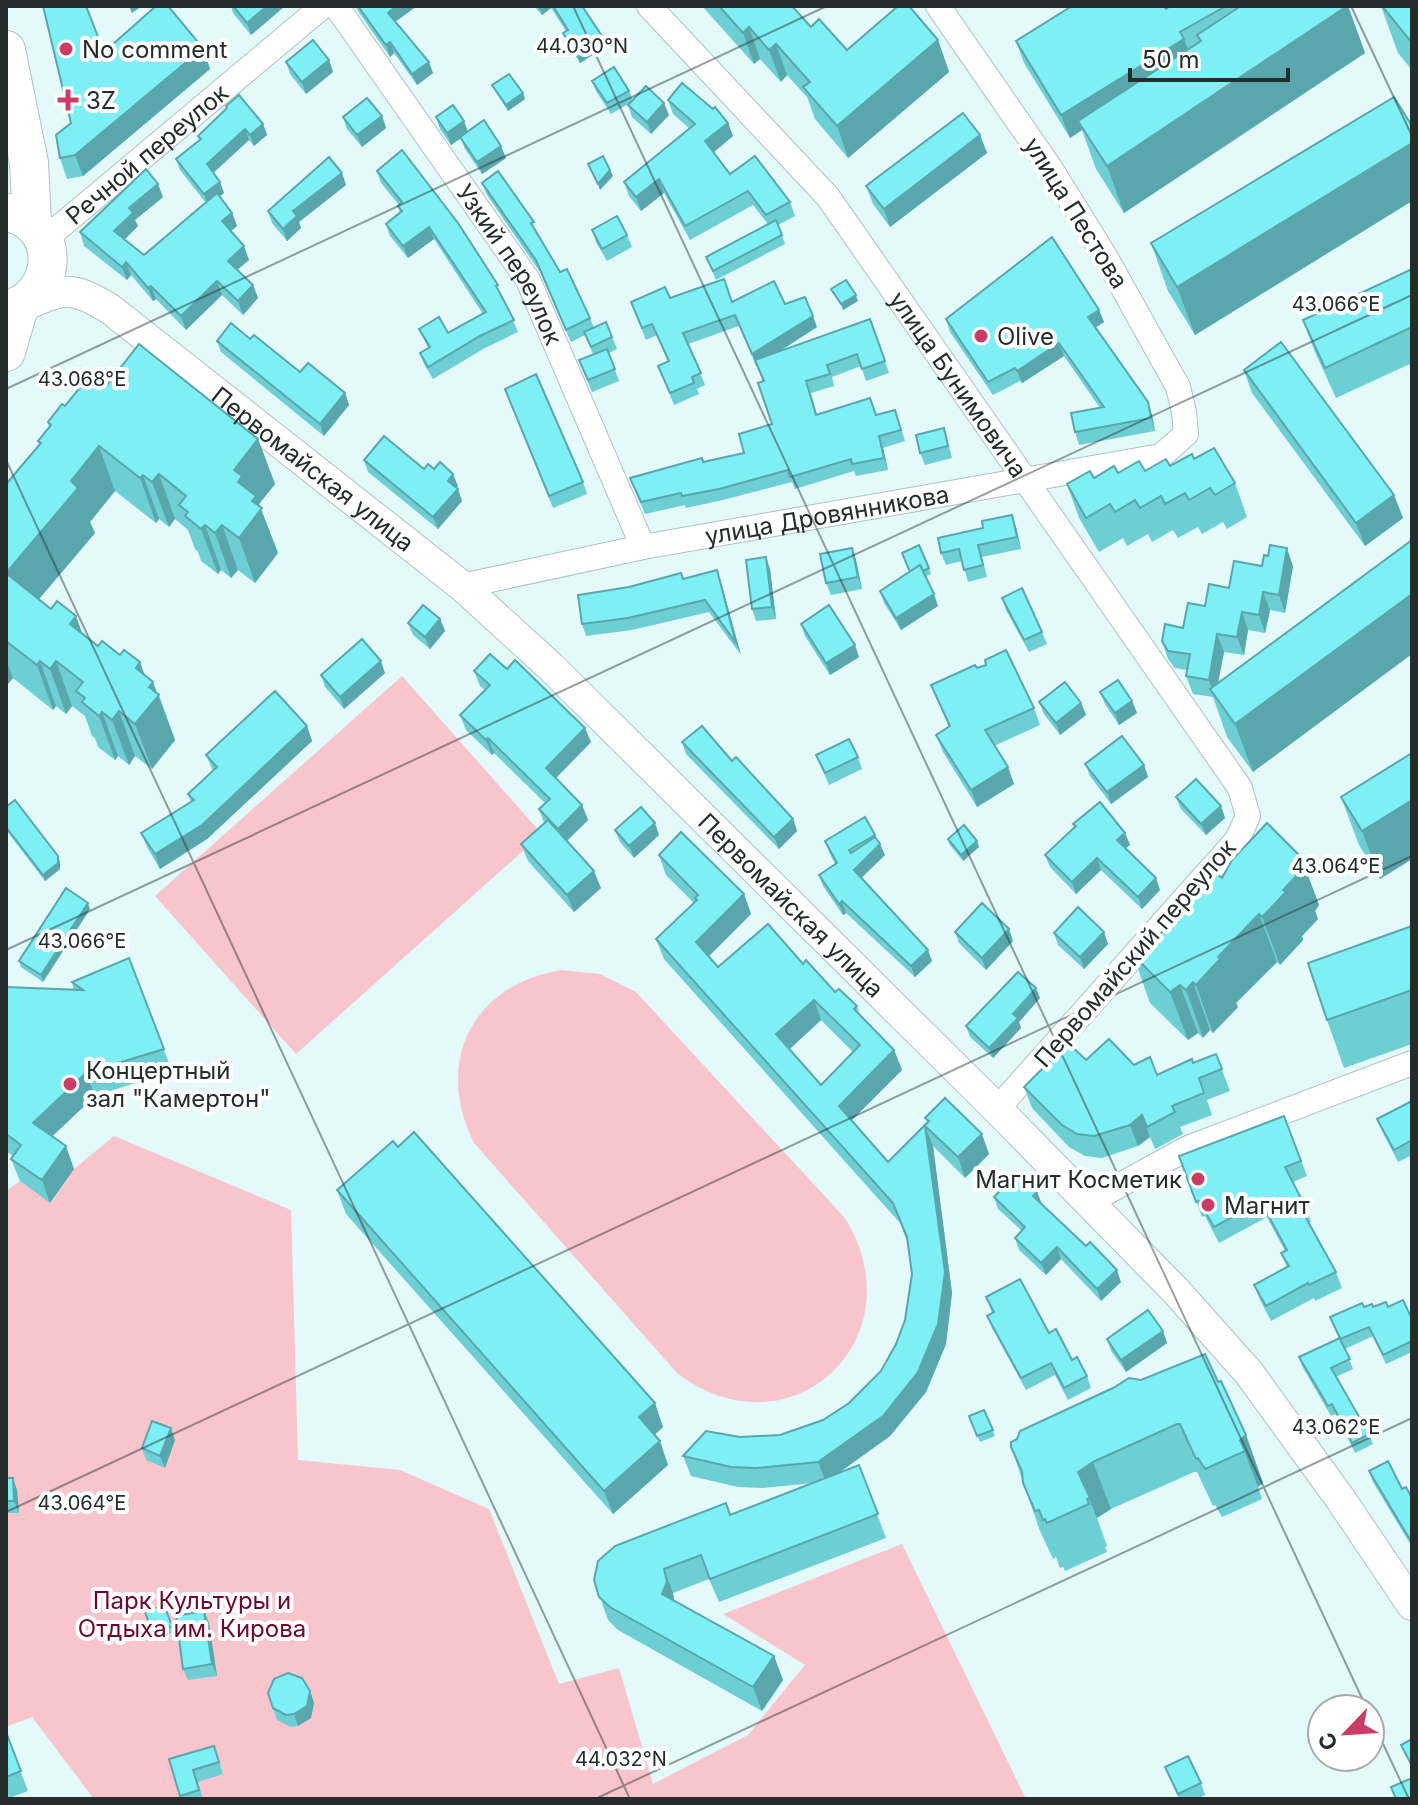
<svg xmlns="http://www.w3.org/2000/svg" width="1418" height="1805" viewBox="0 0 1418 1805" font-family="Inter,sans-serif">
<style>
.green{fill:#f8c5cd}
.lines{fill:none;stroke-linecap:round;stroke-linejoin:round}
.minor-casing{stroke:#aec2c3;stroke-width:26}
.tertiary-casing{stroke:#aec2c3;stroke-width:32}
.primary-casing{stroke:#aec2c3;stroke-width:40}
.minor{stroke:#fff;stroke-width:24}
.tertiary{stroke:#fff;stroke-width:30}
.primary{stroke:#fff;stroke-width:38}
.wall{fill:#6dced4;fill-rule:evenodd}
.shaded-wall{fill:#59a7ac}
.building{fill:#7feff6;stroke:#59a7ac;stroke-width:2;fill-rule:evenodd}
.ticks{fill:none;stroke:#242c2c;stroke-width:2;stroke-opacity:0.45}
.poi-dot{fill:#ca3c66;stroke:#fff;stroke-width:3}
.labels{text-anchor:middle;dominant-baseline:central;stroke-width:8;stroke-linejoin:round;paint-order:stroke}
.poi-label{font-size:24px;fill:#242c2c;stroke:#fff;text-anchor:start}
.street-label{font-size:24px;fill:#242c2c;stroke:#fff}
.park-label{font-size:24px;fill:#6e072e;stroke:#fff}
.ticks-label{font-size:20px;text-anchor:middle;fill:#242c2c;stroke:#fff;stroke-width:8;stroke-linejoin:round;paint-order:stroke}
</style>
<rect width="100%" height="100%" fill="#e3f9fa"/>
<g class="green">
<polygon points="402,676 542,834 296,1054 155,896"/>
<path d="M561,970L600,974L636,992L845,1218C919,1339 790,1459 677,1373L474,1143C434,1063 471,985 561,970Z"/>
<polygon points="114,1136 291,1210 298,1460 400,1470 489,1509 559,1684 619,1668 653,1784 748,1735 805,1665 723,1614 902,1544 1026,1799 94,1799 32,1717 6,1727 6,1191 20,1181 51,1203 74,1169"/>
</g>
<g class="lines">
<defs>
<g id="minor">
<path id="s1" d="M336,6L528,280L643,547"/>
<path id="s2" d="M649,6L828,197L1240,788L1248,816L1237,840L997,1109"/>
<path id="s3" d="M44,240L323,6"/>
<path id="s4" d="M462,586L643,547L1161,456L1186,434L1184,412L1178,387L1105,256L1051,169L938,6"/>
<polyline points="1089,1202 1188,1148 1412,1063"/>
</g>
<g id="tertiary">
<path id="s5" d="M21,307C63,289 69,284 110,309L462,586L551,667L997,1109L1176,1291L1249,1373L1339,1497L1412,1605"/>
</g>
<g id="primary">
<polyline points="6,50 29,163 32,224"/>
<path d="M6,310C58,298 63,227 11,213"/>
<polyline points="6,352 19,307"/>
</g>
</defs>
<use href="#minor" class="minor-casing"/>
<use href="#tertiary" class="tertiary-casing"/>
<use href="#primary" class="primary-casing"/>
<use href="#minor" class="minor"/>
<use href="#tertiary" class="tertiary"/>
<use href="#primary" class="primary"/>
</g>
<g class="wall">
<polygon points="231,6 285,6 251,35 233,13"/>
<polygon points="356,6 417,6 395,22 433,73 417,85 394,53 390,57 358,11"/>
<polygon points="534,6 582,6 605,47 580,63 567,43 563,33 566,31 551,8 542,15"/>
<polygon points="702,6 792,6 811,27 847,50 938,40 949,72 848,158 815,119 807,97 787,75 781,82 760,59 754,64"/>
<polygon points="1170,6 1348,6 1365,53 1124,213 1096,169 1082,130 1070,138 1024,63 1016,41 1166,9"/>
<polygon points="1381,6 1412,6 1412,70 1398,53"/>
<polygon points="203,48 210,69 83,176 67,179 60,158 71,123 104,52"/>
<polygon points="329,60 333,72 306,94 290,74 286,62"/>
<polygon points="592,81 629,91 633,100 669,115 651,134 632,117 628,105 630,103 611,114 596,91"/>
<polygon points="492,85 525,99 508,111 495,91"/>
<polygon points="668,100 728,123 733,136 714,152 730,174 790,202 795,216 778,225 785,244 716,280 706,257 768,224 753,205 690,240 664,193 641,211 629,196 624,182 689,128 673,114"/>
<polygon points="226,106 263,124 267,135 254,146 249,140 213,173 220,182 224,193 220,196 232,213 237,226 231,231 249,260 237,270 253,285 258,298 243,315 222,295 186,330 156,299 153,301 131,275 127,280 84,246 80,232 163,197 135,220 138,226 124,240 144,255 206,203 180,170 176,159 199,140 198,136 227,108"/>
<polygon points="382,116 386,128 362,147 347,129 343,117"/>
<polygon points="436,117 464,121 468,132 506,158 482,174 465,149 461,138 451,145 440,129"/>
<polygon points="1412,126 1412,201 1195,335 1168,291 1151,243"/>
<polygon points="980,135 987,153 890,227 873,204 866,186"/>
<polygon points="377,171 503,297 518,332 485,348 433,379 424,364 420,353 428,348 419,329 448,333 483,314 434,239 408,258 390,236 386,224 400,213 398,206 399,205 381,183"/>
<polygon points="482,183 538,234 560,272 590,318 594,328 606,322 617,349 609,353 619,381 592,392 579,360 593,354 585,335 571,342 540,272 487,195"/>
<polygon points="346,185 299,222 301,228 287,241 272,223 268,211"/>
<polygon points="592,230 627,235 632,247 607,261 596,242"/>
<polygon points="1412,269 1412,363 1336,398 1314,350 1303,320"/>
<polygon points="670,298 785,304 817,327 779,352 870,319 889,373 866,381 861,366 832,377 834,386 811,393 817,414 876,415 895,410 905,441 883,448 888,470 856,476 854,471 795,489 792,482 723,500 686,508 685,505 645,514 630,478 744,453 772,424 763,381 739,326 688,344 705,385 697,389 699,394 674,405 658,366 668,362 657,335 646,340 631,302"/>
<polygon points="1099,310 1104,322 1096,327 1148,402 1152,415 1155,431 1079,445 1075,432 1100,408 1064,356 1022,383 1020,381 993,395 950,332 946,319"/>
<polygon points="250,339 300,372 345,393 349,405 324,436 221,352 217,341"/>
<polygon points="1244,370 1394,495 1403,518 1365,546 1252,393"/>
<polygon points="107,385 258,439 275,484 259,504 278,553 255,583 238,570 231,578 221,570 218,574 201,561 198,552 195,549 188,530 175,519 169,527 159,519 156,523 115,491 90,522 95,533 39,599 51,609 76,616 82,634 98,646 140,662 144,675 159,695 175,740 152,769 135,756 129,765 118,756 115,760 98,747 95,738 92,736 85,716 72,706 66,714 56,706 53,710 13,678 6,686 6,512 39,445 38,441 49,427 48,422 85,388"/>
<polygon points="509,400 583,482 587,494 553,508"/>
<polygon points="944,428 952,458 925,465 920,453"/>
<polygon points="1194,459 1235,483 1247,517 1227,529 1223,522 1202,534 1198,527 1178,538 1173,530 1152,542 1148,534 1127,546 1123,538 1099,552 1079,518 1067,484 1118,473 1145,471 1170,466"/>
<polygon points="364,460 424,469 458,486 456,488 462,501 438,529 368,472"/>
<polygon points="1016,527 1021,549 982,557 987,577 968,582 962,561 946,565 941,553"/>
<polygon points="1412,540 1253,772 1227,737 1213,697 1193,694 1186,676 1187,670 1175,668 1168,659 1162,641 1183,628 1205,606 1229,588 1262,566 1293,566 1285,613 1270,610 1265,633 1248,630 1244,655 1224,652 1218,683"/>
<polygon points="852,548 856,560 862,589 831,595 826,583"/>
<polygon points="929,568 931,574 926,576 938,606 901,630 884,603 880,591"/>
<polygon points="770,569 776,619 756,621 752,609"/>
<polygon points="717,570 741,655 709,612 632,630 586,636 582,624 683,579"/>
<polygon points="1002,598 1042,632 1047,644 1029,652 1006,610"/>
<polygon points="440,619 445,631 430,649 413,635 408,623"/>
<polygon points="801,624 859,657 830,675 805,636"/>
<polygon points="977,668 1034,708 1040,725 994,746 1014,784 977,807 943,752 936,735 949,727 931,685"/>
<polygon points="474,671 591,742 556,778 582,805 588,820 567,840 601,888 574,912 528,861 521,844 544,823 539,809 545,803 494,753 492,755 466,730 460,715 485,690 480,686"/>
<polygon points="385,673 344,709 325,687 321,675"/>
<polygon points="1100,692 1132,701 1137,713 1119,725 1105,704"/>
<polygon points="1039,702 1081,703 1086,715 1060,735 1044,714"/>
<polygon points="307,726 312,741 207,839 160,869 147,847 141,833 191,802 188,794 213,771 206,755"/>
<polygon points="682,742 793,819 797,831 779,849 686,754"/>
<polygon points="1412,753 1412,859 1380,879 1359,845 1341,797"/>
<polygon points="816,755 858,757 862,769 829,785"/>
<polygon points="1085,764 1144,765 1148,777 1111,804 1090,776"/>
<polygon points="1176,797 1221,806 1225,818 1206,835 1181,809"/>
<polygon points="6,807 60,862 60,869 45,881 6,830"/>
<polygon points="1073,824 1125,833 1130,845 1126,848 1160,890 1142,909 1101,870 1076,894 1050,867 1045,855 1075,827"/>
<polygon points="615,830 659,835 634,858 620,842"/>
<polygon points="875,835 885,855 861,878 932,961 915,977 846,913 843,915 823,886 819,875 835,864 829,852 825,841"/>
<polygon points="948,839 979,847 963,861 950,845"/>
<path d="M659,855L744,894L751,914L709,956L718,967L803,964L835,992L857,1006L860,1016L894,1050L902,1070L852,1120L888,1162L927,1122L925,1118L989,1154L965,1178L933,1146L952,1293L946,1344L926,1392L890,1436L837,1474L859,1465L886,1538L719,1602L709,1579L673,1593L674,1600L774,1656L783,1680L762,1711L618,1630L608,1620L594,1580L730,1515L813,1483L763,1488L738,1487L691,1476L683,1456L740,1437L780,1435L823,1420L849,1403L881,1371L896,1344L905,1320L912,1274L907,1241L900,1223L664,959L656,939L694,903L666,875ZM821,1020L853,1052L821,1085L790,1049Z"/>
<polygon points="1301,857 1319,905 1315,911 1318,919 1302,936 1303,940 1280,965 1277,962 1236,1003 1238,1007 1213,1033 1210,1030 1203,1038 1198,1033 1188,1040 1150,1003 1133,955 1153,941 1222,878"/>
<polygon points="90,909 43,982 21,967 19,961"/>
<polygon points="1412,926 1412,1044 1344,1068 1327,1020"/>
<polygon points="955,932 1013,941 986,970 959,943"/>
<polygon points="1054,933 1108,944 1084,969 1058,945"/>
<polygon points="129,958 172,1071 95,1096 52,1136 74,1169 50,1203 20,1181 11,1159 13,1156 6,1151 6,987 74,990 72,982"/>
<polygon points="1040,998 1019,1022 1021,1028 993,1058 970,1037 966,1026"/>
<polygon points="1216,1054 1230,1091 1207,1100 1212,1115 1180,1127 1183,1134 1155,1149 1150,1137 1138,1146 1102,1158 1085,1156 1069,1147 1032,1108 1024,1087 1086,1060 1134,1065 1157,1075"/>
<polygon points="1412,1101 1412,1155 1398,1162 1382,1131 1377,1119"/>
<polygon points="1284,1116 1307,1176 1293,1182 1305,1206 1311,1222 1309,1223 1336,1272 1342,1288 1315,1301 1314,1298 1271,1321 1260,1300 1254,1285 1287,1267 1281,1253 1285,1251 1267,1217 1219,1243 1205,1216 1202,1217 1179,1156"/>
<polygon points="398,1147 663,1427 654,1435 668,1465 613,1514 346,1214 337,1190"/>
<polygon points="994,1197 1042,1204 1121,1282 1101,1301 1061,1259 1046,1275 1019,1250 1015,1238 1022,1231 998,1209"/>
<polygon points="986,1297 1049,1333 1072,1360 1087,1376 1091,1388 1068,1400 1055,1375 1026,1390 992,1328 987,1316 992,1313"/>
<polygon points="1364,1307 1388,1307 1412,1319 1412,1352 1386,1364 1373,1336 1345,1349 1353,1369 1336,1377 1369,1434 1373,1444 1355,1453 1336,1414 1331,1416 1302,1366 1299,1357 1339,1339 1330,1317"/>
<polygon points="1163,1331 1167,1343 1126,1372 1111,1351 1107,1339"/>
<polygon points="1141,1380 1218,1382 1246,1435 1263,1483 1258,1487 1262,1499 1222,1517 1215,1505 1213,1506 1197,1472 1194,1472 1111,1509 1097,1518 1107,1546 1105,1547 1107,1552 1065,1571 1063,1567 1060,1568 1056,1557 1053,1559 1040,1531 1011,1447"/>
<polygon points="984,1410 995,1436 980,1442 969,1416"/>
<polygon points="175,1440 165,1468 146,1460 142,1448"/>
<polygon points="1369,1471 1402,1489 1412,1498 1412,1547 1373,1482"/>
<polygon points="6,1478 17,1490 19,1513 6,1513"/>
<polygon points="164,1605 174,1632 155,1639 145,1612"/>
<polygon points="204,1611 209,1623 217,1676 188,1680 183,1669"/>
<polygon points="310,1691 314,1703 311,1718 298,1726 291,1727 277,1720 268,1693"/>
<polygon points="6,1732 28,1791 7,1799 6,1799"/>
<polygon points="218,1758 223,1774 198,1782 203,1799 181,1799 169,1759"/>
<polygon points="1165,1767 1201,1783 1205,1795 1197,1799 1179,1799"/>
</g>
<g class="shaded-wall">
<polygon points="129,6 142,6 132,13"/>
<polygon points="267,6 285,6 251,35 247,23"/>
<polygon points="397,6 417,6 392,24 388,13"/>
<polygon points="538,6 551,6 551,8 542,15"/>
<polygon points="1348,6 1365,53 1124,213 1107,166"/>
<polygon points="749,27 760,59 754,64 743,33"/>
<polygon points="602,36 605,47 580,63 576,53"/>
<polygon points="1184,39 1193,62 1078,121 1082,130 1070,138 1061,115"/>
<polygon points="938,40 949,72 848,158 837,126"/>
<polygon points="390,42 394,53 390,57 386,45"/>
<polygon points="776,44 787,75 781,82 769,50"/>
<polygon points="203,48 210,69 83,176 75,155"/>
<polygon points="329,60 333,72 306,94 302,82"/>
<polygon points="429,62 433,73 417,85 412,74"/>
<polygon points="523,93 525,99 508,111 506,105"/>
<polygon points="664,103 669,115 651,134 647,122"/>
<polygon points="382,116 386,128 362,147 357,135"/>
<polygon points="464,121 468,133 451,145 447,133"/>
<polygon points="728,123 733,136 710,155 705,141"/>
<polygon points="263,124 267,135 254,146 250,135"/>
<polygon points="245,129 249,140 211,175 207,164"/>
<polygon points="980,135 987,153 890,227 884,209"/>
<polygon points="1412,143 1412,201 1195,335 1177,287"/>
<polygon points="501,146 506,158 482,174 477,162"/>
<polygon points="610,170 613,176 600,190 598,184"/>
<polygon points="342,173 346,185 299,222 301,228 287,241 283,229 293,211"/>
<polygon points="659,179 664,193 641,211 636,197"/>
<polygon points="220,182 224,193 208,205 204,194"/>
<polygon points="158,184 163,197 135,220 138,226 119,245 114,231 129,208"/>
<polygon points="232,213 237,226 226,235 222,221"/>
<polygon points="429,227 434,239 408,258 403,246"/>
<polygon points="244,246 249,260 232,274 228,261"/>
<polygon points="126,262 131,275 127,280 122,267"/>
<polygon points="217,281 222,295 186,330 181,316"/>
<polygon points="253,285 258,298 243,315 238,301"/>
<polygon points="151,286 156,299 153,301 148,288"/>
<polygon points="856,295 858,301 843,310 841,304"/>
<polygon points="1099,310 1104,322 1093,329 1088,317"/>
<polygon points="813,316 817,327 756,366 752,354"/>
<polygon points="1059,343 1064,356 1022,383 1017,371"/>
<polygon points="345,393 349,405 324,436 320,424"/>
<polygon points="1148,402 1152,415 1155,431 1151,418"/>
<polygon points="879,436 883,448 888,470 884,458"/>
<polygon points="258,439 275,484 259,504 278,553 255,583 239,538 234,470"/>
<polygon points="99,446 115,491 90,522 95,533 23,618 6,573 71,481"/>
<polygon points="159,474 175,519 169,527 152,482"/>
<polygon points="453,474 458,486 452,493 448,481"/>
<polygon points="143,475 159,519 156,523 140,478"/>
<polygon points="458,489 462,501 438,529 433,517"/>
<polygon points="1394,495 1403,518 1365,546 1356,523"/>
<polygon points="1012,515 1016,527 1021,549 1017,537"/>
<polygon points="205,525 221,570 218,574 201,529"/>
<polygon points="222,525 238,570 231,578 215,533"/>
<polygon points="852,548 856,560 862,589 858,577"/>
<polygon points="1287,548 1293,566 1285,613 1279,595"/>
<polygon points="766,557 770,569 776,619 772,607"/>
<polygon points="717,570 721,582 741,655 736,643"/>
<polygon points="1263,592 1270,610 1265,633 1259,615"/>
<polygon points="934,594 938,606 901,630 896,618"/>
<polygon points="1412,594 1412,654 1253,772 1235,724"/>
<polygon points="1242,612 1248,630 1244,655 1237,637"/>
<polygon points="76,616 92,661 70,624"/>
<polygon points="440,619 445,631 430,649 425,637"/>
<polygon points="1217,634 1224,652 1215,698 1209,680"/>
<polygon points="855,645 859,657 830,675 826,663"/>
<polygon points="6,660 13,678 6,686"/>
<polygon points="40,661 56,706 53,710 37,665"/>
<polygon points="56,661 72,706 66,714 50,669"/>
<polygon points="381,661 385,673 344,709 340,697"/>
<polygon points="140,662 154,701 149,687 153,682 175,740 152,769 135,724 136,668"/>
<polygon points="1132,701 1137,713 1119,725 1115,713"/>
<polygon points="1081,703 1086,715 1060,735 1056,723"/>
<polygon points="119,711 135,756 129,765 112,720"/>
<polygon points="102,712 118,756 115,760 99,716"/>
<polygon points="307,726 312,741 207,839 160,869 155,854"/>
<polygon points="585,728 591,742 551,783 546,768"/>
<polygon points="488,738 494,753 492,755 486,740"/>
<polygon points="1144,765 1148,777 1111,804 1107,792"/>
<polygon points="1008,767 1014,784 977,807 971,790"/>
<polygon points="1412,800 1412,859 1380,879 1362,831"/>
<polygon points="582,805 588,820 564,844 558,829"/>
<polygon points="1221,806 1225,818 1206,835 1201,824"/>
<polygon points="793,819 797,831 779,849 774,837"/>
<polygon points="655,823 659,835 634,858 629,846"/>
<polygon points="1125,833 1130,845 1121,852 1117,840"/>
<polygon points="977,841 979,847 963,861 961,855"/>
<polygon points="880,844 885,855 858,881 854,870"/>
<polygon points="58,856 60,862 60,869 45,881 43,875"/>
<polygon points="1301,857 1319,905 1315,911 1318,919 1302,936 1303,940 1280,965 1262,917 1283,890"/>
<polygon points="1097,858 1101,870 1076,894 1072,882"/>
<polygon points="594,871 601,888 574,912 567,895"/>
<polygon points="1156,878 1160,890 1142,909 1138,897"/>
<polygon points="744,894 751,914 703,962 696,942"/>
<polygon points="842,901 846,913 843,915 839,904"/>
<polygon points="88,903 90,909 43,982 41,975"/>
<polygon points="1259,914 1277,962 1236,1003 1238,1007 1213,1033 1196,985 1218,957"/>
<polygon points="1009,929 1013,941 986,970 982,958"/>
<polygon points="1104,932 1108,944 1084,969 1080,957"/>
<polygon points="928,950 932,961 915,977 911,966"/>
<polygon points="1193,982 1210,1030 1203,1038 1186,990"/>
<polygon points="1180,985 1198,1033 1188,1040 1170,992"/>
<polygon points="1036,988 1040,998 1019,1022 1021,1028 993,1058 989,1048 1013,1014"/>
<polygon points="814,1000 821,1020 784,1054 776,1034"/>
<polygon points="894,1050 902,1070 846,1126 839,1106"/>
<polygon points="86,1073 95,1096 42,1146 33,1123"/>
<polygon points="1142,1115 1150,1137 1138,1146 1130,1125"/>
<polygon points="925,1126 933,1146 952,1293 946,1344 926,1392 890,1436 826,1482 818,1462 938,1324"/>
<polygon points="982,1134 989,1154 965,1178 958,1157"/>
<polygon points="66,1146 74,1169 50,1203 42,1180"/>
<polygon points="1037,1192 1042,1204 1033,1196"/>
<polygon points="1057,1247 1061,1259 1046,1275 1041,1263"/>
<polygon points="1117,1270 1121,1282 1101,1301 1097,1289"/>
<polygon points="1163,1331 1167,1343 1126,1372 1121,1360"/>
<polygon points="655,1403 663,1427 648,1441 639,1417"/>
<polygon points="171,1428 175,1440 165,1468 160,1456"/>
<polygon points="1246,1435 1263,1483 1258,1487 1240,1440"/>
<polygon points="660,1441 668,1465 613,1514 604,1491"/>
<polygon points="1093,1462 1111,1509 1097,1518 1078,1472"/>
<polygon points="13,1478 17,1490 19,1513 14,1501"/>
<polygon points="664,1569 673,1593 675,1605 662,1594"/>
<polygon points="204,1611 209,1623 217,1676 212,1664"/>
<polygon points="774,1656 783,1680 762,1711 753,1687"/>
<polygon points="310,1691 314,1703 311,1718 298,1726 294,1714"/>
</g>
<g class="building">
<polygon points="43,6 86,6 104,52 156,6 168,6 203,48 75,155 60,158 56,135 71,123"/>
<polygon points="233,6 267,6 247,23"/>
<polygon points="358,6 397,6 388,13 429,62 412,74 390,42 386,45"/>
<polygon points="553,6 582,6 602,36 576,53 563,33 568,30"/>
<polygon points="719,6 792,6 811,27 819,19 847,50 898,6 909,6 938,40 837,126 803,87 810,82 776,44 769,50 749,27 743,33"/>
<polygon points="1072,6 1164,6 1166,9 1170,6 1226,6 1180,32 1184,39 1061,115 1016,41"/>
<polygon points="1241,6 1347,6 1107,166 1078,121 1201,41 1197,35"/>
<polygon points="1382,6 1412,6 1412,43"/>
<polygon points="313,40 329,60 302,82 286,62"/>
<polygon points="614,67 629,91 607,103 592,81"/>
<polygon points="509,74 523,93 506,105 492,85"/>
<polygon points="682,83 713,109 715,107 728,123 705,141 730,174 755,156 790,202 766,215 748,191 685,226 659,179 636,197 624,182 695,124 668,100"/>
<polygon points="646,86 664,103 647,122 628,105"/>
<polygon points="239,95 263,124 250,135 245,129 207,164 220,182 204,194 176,159 201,139 198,136 227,108 226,106"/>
<polygon points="1394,97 1412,126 1412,143 1177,287 1151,243"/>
<polygon points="367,98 382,116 357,135 343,117"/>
<polygon points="453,105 464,121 447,133 436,117"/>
<polygon points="963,113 980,135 884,209 866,186"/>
<polygon points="484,120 501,146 477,162 460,137"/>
<polygon points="402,150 458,223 498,285 496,286 514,320 480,336 428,367 420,353 430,347 419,329 439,317 448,333 486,312 429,227 403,246 386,224 402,211 398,206 402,202 377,171"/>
<polygon points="603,156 610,170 598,184 588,164"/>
<polygon points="329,157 342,173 293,211 297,216 283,229 268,211"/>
<polygon points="146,169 158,184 129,208 133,213 114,231 144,255 217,193 232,213 222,221 244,246 228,261 253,285 238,301 217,281 181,316 151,286 148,288 126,262 122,267 80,232"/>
<polygon points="498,171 534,222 531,223 560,272 567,269 590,318 566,330 536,260 482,183"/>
<polygon points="617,216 627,235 602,249 592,230"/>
<polygon points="776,220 782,235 713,271 706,257"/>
<polygon points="1052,237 1099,310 1088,317 1148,402 1151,418 1075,432 1071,413 1104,407 1059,343 1017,371 1015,368 988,382 946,319"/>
<polygon points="1412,269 1412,327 1325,368 1303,320"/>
<polygon points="724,279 732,302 774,281 785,304 805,297 813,316 752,354 735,315 683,333 701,373 692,377 694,383 670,393 658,366 669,361 652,324 642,328 631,302 665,287 670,298"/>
<polygon points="846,280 856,295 841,304 831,289"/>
<polygon points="870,319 885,361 862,369 857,354 827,365 830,374 806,381 816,415 870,398 876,415 895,410 901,430 879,436 884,458 852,464 851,459 790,477 788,470 719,489 682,496 681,493 641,502 630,478 702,458 703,462 744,453 739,434 772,424 758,383 764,381 755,360"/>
<polygon points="606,322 612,337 591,347 584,332"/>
<polygon points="231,323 250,339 254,335 300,372 308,363 345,393 320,424 217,341"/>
<polygon points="1281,342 1394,495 1356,523 1244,370"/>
<polygon points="139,344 258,439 234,470 242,476 238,482 256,496 252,501 262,508 239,538 222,525 215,533 205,525 201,529 185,516 188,512 179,505 186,496 159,474 152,482 143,475 140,478 99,446 71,481 78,488 6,573 51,609 57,601 76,616 70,624 98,646 102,641 120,655 124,650 140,662 136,668 153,682 149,687 159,695 135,724 119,711 112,720 102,712 99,716 82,702 85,698 76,691 83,682 56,661 50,669 40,661 37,665 6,641 6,512 7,483 41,443 38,441 51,425 48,422 62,404 65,406 82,385 85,388 95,375 107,385"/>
<polygon points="607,349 615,369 588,380 579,360"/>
<polygon points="536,374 583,482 549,496 505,389"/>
<polygon points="944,428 948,446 920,453 916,435"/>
<polygon points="384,436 424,469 428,464 434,469 440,462 453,474 448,481 458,489 433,517 364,460"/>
<polygon points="1214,448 1235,483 1215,495 1210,488 1189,500 1185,493 1165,504 1161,496 1140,508 1135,500 1115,512 1110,504 1086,518 1067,484 1090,471 1094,478 1114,466 1118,473 1139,461 1145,471 1166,459 1170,466 1192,454 1194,459"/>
<polygon points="1012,515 1017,537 978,545 983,565 964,570 959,549 941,553 938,538 983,528 982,521"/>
<polygon points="1412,540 1412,594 1235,724 1210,689"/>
<polygon points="919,545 929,568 923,571 920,565 910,572 902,553"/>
<polygon points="1270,545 1287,548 1279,595 1263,592 1259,615 1242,612 1237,637 1217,634 1209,680 1186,676 1190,654 1168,651 1162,641 1165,624 1183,628 1188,603 1205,606 1209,584 1229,588 1234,561 1262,566 1264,555 1268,556"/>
<polygon points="852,548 858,577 826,583 820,554"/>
<polygon points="766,557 772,607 752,609 746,560"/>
<polygon points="920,565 934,594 896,618 880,591"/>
<polygon points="717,570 736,643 705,600 628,618 582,624 578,595 629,587 681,573 683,579"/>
<polygon points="1022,588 1042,632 1024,640 1002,598"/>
<polygon points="423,605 440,619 425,637 408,623"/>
<polygon points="829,605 855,645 826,663 801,624"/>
<polygon points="362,639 381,661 340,697 321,675"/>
<polygon points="1006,650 1034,708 985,730 1008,767 971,790 936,735 950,726 931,685 975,665 977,668 986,665 985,660"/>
<polygon points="490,654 507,669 515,660 585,728 546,768 582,805 558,829 539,809 550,799 488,738 486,740 460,715 490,685 474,671"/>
<polygon points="1118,680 1132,701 1115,713 1100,692"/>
<polygon points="1065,682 1081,703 1056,723 1039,702"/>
<polygon points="275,691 307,726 202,825 155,854 141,833 194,800 188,794 217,767 206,755"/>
<polygon points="702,726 732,761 736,757 793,819 774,837 682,742"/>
<polygon points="1122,736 1144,765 1107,792 1085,764"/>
<polygon points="849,739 858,757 825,773 816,755"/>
<polygon points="1412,753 1412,800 1362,831 1341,797"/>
<polygon points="1196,779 1221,806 1201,824 1176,797"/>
<polygon points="15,800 58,856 58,863 43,875 6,827 6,807"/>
<polygon points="1100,802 1125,833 1117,840 1156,878 1138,897 1097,858 1072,882 1045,855 1076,826 1073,824"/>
<polygon points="641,807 655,823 629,846 615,830"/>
<polygon points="865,817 875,835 849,850 851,853 875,837 880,844 854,870 928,950 911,966 842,901 839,904 819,875 837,863 825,841"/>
<polygon points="548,820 594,871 567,895 521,844"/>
<polygon points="1267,823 1301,857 1295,866 1300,872 1283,890 1286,892 1262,917 1259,914 1236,938 1218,957 1220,959 1196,985 1193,982 1186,990 1180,985 1170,992 1133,955 1150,938 1153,941 1179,915 1216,873 1222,878 1232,860"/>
<polygon points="964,825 977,841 961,855 948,839"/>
<path d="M681,832L744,894L696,942L718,967L768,924L803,964L806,960L835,992L839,989L857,1006L854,1009L894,1050L839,1106L888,1162L929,1121L925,1118L945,1098L982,1134L958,1157L925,1126L945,1272L938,1324L918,1372L883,1416L818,1462L756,1468L731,1467L683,1456L706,1431L740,1437L780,1435L823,1420L849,1403L881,1371L896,1344L905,1320L912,1274L907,1237L893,1203L656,939L697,900L695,898L698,895L659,855ZM814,1000L860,1045L821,1085L776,1034Z"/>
<polygon points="66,888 88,903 41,975 19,961"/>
<polygon points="982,903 1009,929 982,958 955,932"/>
<polygon points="1078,907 1104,932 1080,957 1054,933"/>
<polygon points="1412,926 1412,990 1327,1020 1308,963"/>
<polygon points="129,958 164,1049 86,1073 33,1123 66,1146 42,1180 11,1159 21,1145 6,1134 6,987 83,990 72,982"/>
<polygon points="1018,972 1036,988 1013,1014 1018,1018 989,1048 966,1026"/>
<polygon points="1109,1039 1134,1065 1150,1057 1157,1075 1192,1059 1193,1063 1216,1054 1222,1069 1199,1078 1204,1093 1172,1106 1175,1112 1147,1127 1142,1115 1130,1125 1094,1136 1077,1134 1062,1125 1024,1087 1068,1043 1086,1060"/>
<polygon points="1412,1101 1412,1140 1394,1150 1377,1119"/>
<polygon points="1284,1116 1301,1161 1285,1167 1305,1206 1301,1209 1336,1272 1309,1285 1308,1283 1266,1306 1254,1285 1289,1266 1281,1253 1287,1250 1261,1202 1214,1227 1199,1201 1196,1202 1179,1156"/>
<polygon points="414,1132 655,1403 639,1417 660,1441 604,1491 337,1190 393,1141 398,1147"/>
<polygon points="1017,1173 1037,1192 1033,1196 1086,1246 1090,1242 1117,1270 1097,1289 1057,1247 1041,1263 1015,1238 1025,1227 994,1197"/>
<polygon points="1020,1279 1049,1333 1056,1329 1072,1360 1077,1357 1087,1376 1064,1388 1051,1363 1021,1378 987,1316 994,1312 986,1297"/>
<polygon points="1403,1300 1412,1319 1412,1341 1383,1355 1369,1327 1340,1339 1350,1359 1331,1368 1369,1434 1352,1443 1332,1404 1328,1406 1299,1357 1340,1338 1330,1317 1362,1303 1364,1307 1372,1304 1373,1307 1386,1302 1388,1307"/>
<polygon points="1148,1310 1163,1331 1121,1360 1107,1339"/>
<polygon points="1205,1354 1218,1382 1221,1381 1246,1435 1240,1440 1245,1451 1205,1469 1198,1458 1196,1459 1180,1424 1177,1424 1093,1462 1078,1472 1090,1498 1087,1499 1089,1504 1047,1523 1045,1519 1043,1520 1039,1510 1035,1511 1023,1483 1022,1471 1011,1447 1011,1442 1017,1439 1020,1431 1113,1388 1129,1378 1141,1380"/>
<polygon points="984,1410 993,1430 977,1436 969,1416"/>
<polygon points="152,1421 171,1428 160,1456 142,1448"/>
<polygon points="1388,1461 1402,1489 1406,1487 1412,1498 1412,1543 1369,1471"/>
<polygon points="859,1465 878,1514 710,1579 701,1555 664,1569 667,1582 662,1594 774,1656 753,1687 610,1607 599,1597 594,1580 598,1561 615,1546 726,1503 730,1515"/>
<polygon points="6,1478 13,1478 14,1501 6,1501"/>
<polygon points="164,1605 172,1626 153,1633 145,1612"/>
<polygon points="204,1611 212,1664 183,1669 176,1616"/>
<polygon points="288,1673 302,1678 310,1691 307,1706 294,1714 286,1715 273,1708 268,1693 274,1679"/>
<polygon points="6,1732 21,1771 6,1777"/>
<polygon points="1412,1739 1412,1766 1401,1745"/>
<polygon points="214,1746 219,1762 193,1770 199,1790 180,1796 169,1759"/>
<polygon points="1188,1756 1201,1783 1178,1794 1165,1767"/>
<polygon points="1412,1778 1412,1799 1396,1799 1391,1787"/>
</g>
<path class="ticks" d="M573,6L1367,1709M1351,6L1412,136M6,389L827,6M6,460L630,1799M6,950L1412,295M6,1512L1412,856M1370,1716L1409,1799M595,1799L1412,1418"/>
<g class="poi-dot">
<circle cx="66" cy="49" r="8"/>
<path d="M64 88h8v8h8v8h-8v8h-8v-8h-8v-8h8z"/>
<circle cx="981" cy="336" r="8"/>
<circle cx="70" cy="1084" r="8"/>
<circle cx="1198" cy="1179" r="8"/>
<circle cx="1208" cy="1205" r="8"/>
</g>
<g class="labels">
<g class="poi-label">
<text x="82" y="49">No comment</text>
<text x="86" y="100">3Z</text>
<text x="997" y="336">Olive</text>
<text x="86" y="1070">Концертный<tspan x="86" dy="28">зал "Камертон"</tspan></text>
<text x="1182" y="1179" text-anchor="end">Магнит Косметик</text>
<text x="1224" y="1205">Магнит</text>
</g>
<g class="street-label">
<text stroke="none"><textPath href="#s3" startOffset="134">Речной переулок</textPath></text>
<text transform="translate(1076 213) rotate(58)">улица Пестова</text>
<text stroke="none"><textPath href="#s1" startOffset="312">Узкий переулок</textPath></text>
<text stroke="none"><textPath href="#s2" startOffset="490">улица Бунимовича</textPath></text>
<text stroke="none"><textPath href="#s5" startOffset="354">Первомайская улица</textPath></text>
<text stroke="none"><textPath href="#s4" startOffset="372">улица Дровянникова</textPath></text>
<text stroke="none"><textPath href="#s5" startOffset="1002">Первомайская улица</textPath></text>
<text transform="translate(1135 953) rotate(-49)">Первомайский переулок</text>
</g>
<g class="park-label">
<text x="192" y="1600">Парк Культуры и<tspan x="192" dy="28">Отдыха им. Кирова</tspan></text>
</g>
</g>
<g class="ticks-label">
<text x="582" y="53">44.030°N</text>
<text x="1336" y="311">43.066°E</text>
<text x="82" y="386">43.068°E</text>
<text x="1336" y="873">43.064°E</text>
<text x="82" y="948">43.066°E</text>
<text x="1336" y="1434">43.062°E</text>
<text x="82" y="1510">43.064°E</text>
<text x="621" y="1766">44.032°N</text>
</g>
<rect width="1418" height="1805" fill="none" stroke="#242c2c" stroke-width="16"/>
<g transform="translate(1346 1733) rotate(245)"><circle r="38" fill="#ffffff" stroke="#a7abab" stroke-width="2"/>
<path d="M0-6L14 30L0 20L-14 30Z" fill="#ca3c66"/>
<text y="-12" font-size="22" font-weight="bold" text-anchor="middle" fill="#242c2c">С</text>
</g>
<path d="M1130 68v12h158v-12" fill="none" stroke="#242c2c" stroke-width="4"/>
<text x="1142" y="68" font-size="24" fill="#242c2c" stroke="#ffffff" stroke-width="6" paint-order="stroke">50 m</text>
</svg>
